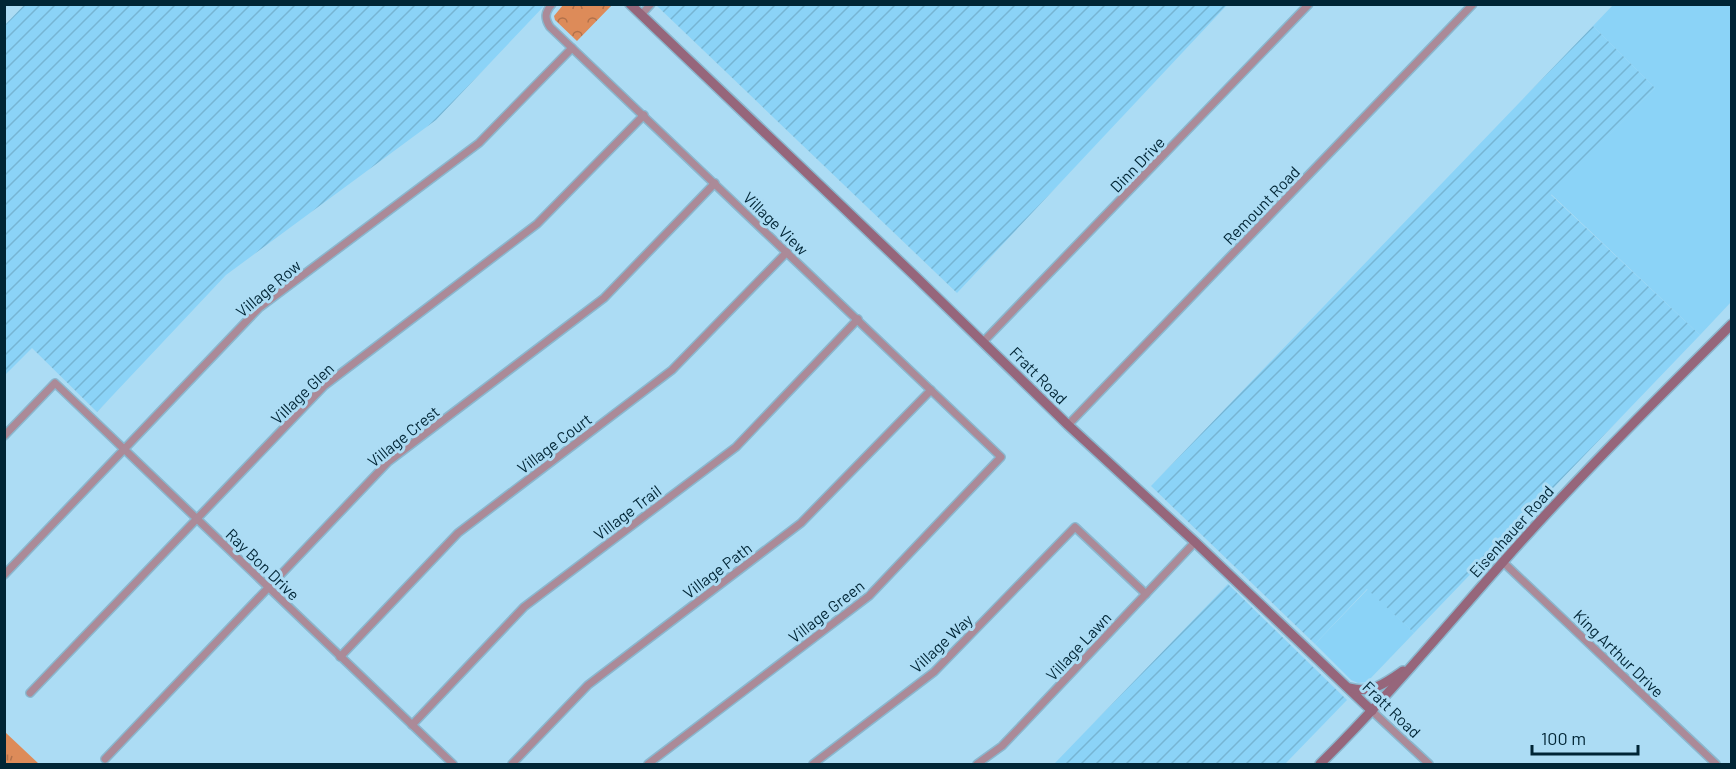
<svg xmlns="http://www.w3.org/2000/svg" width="1736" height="769" viewBox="0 0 1736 769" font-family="Barlow,sans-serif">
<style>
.built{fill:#8bd3f7}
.industrial{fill:url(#industrial-furrows)}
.grass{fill:url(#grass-tufts)}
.park{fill:url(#park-crowns)}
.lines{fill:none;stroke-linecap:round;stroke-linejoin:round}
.street-casing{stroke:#8ab7ce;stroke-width:10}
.secondary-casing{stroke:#8ab7ce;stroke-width:12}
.street{stroke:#ab8a98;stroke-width:7}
.secondary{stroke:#96667b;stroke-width:9}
.labels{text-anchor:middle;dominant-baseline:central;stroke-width:6;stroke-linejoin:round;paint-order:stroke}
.street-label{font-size:16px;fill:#002535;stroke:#acdcf4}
</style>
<defs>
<pattern id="industrial-furrows" width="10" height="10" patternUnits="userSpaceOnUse" patternTransform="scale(1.5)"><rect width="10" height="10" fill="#8bd3f7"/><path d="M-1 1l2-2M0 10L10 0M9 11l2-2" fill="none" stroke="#76b5d4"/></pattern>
<pattern id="grass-tufts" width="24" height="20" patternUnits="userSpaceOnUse" patternTransform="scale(1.5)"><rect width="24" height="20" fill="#dd8b59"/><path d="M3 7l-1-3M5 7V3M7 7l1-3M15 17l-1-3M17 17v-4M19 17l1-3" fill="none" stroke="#b1714a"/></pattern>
<pattern id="park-crowns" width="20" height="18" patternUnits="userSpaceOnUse" patternTransform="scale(1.5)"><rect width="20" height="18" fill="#dd8b59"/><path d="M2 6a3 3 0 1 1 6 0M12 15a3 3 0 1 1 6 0" fill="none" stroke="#b1714a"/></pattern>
</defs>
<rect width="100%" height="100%" fill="#acdcf4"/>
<g class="built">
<polygon points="1613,5 1731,5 1731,302 1700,335 1551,194 1655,88 1593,26"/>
<polygon points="1368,589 1414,633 1367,682 1358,683 1351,680 1315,644"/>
</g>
<g class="industrial">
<polygon points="24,5 24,4 545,5 436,120 226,275 97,412 32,348 5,375 5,25"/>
<polygon points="656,5 1227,5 957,293"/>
<polygon points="1593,26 1655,88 1551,195 1700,335 1414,633 1367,589 1315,644 1151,486"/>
<polygon points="1228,584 1347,700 1285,764 1054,764"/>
</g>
<polygon class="grass" points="5,732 39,764 5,764"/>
<polygon class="park" points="563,5 563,4 612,5 577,41 555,20 554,16"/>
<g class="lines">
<defs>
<g id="street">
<path d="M552,4C545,12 544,18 550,27L1001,457L869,596L648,764"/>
<polyline points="641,15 651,4"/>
<polyline points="983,342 1309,4"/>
<polyline points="1068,425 1473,4"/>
<polyline points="4,436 55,383 453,764"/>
<polyline points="1503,562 1716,764"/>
<polyline points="4,575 259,308 479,143 572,48"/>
<polyline points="340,657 458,533 672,370 787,252"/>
<polyline points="30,693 324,386 537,224 644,115"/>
<polyline points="1372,711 1429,764"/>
<polyline points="412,725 524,607 736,447 858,319"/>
<polyline points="105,759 388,462 604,298 715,183"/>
<polyline points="512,764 588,685 801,523 931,390"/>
<polyline points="813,764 934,672 1075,527 1146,594"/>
<polyline points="977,764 1002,746 1023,724 1195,542"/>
</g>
<g id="secondary">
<polyline points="630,4 916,277 1068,425 1195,542 1372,711"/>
<path d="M1350,688C1371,694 1386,683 1403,671"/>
<path d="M1320,764C1384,701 1442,631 1502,563C1575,480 1654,402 1732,324"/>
</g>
</defs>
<use href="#street" class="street-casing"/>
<use href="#secondary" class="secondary-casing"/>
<use href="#street" class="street"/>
<use href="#secondary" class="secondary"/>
</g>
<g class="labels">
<g class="street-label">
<text transform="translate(1137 164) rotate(-46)">Dinn Drive</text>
<text transform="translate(1261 205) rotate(-46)">Remount Road</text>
<text transform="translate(776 223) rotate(44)">Village View</text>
<text transform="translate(268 288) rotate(-40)">Village Row</text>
<text transform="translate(1039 375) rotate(45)">Fratt Road</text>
<text transform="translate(302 393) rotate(-44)">Village Glen</text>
<text transform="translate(403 436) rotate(-39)">Village Crest</text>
<text transform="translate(554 443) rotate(-37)">Village Court</text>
<text transform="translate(627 512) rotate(-37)">Village Trail</text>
<text transform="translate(1511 531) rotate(-48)">Eisenhauer Road</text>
<text transform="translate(263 564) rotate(44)">Ray Bon Drive</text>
<text transform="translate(717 570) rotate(-37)">Village Path</text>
<text transform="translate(826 611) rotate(-38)">Village Green</text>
<text transform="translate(941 643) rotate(-43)">Village Way</text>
<text transform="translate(1078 646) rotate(-47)">Village Lawn</text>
<text transform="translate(1619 653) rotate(44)">King Arthur Drive</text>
<text transform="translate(1392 709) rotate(44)">Fratt Road</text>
</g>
</g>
<rect width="1736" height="769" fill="none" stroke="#002535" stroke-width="12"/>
<path d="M1532 745v9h106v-9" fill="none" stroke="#002535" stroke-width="3"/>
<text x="1541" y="745" font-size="18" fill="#002535" stroke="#acdcf4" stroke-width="4.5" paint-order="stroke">100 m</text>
</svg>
